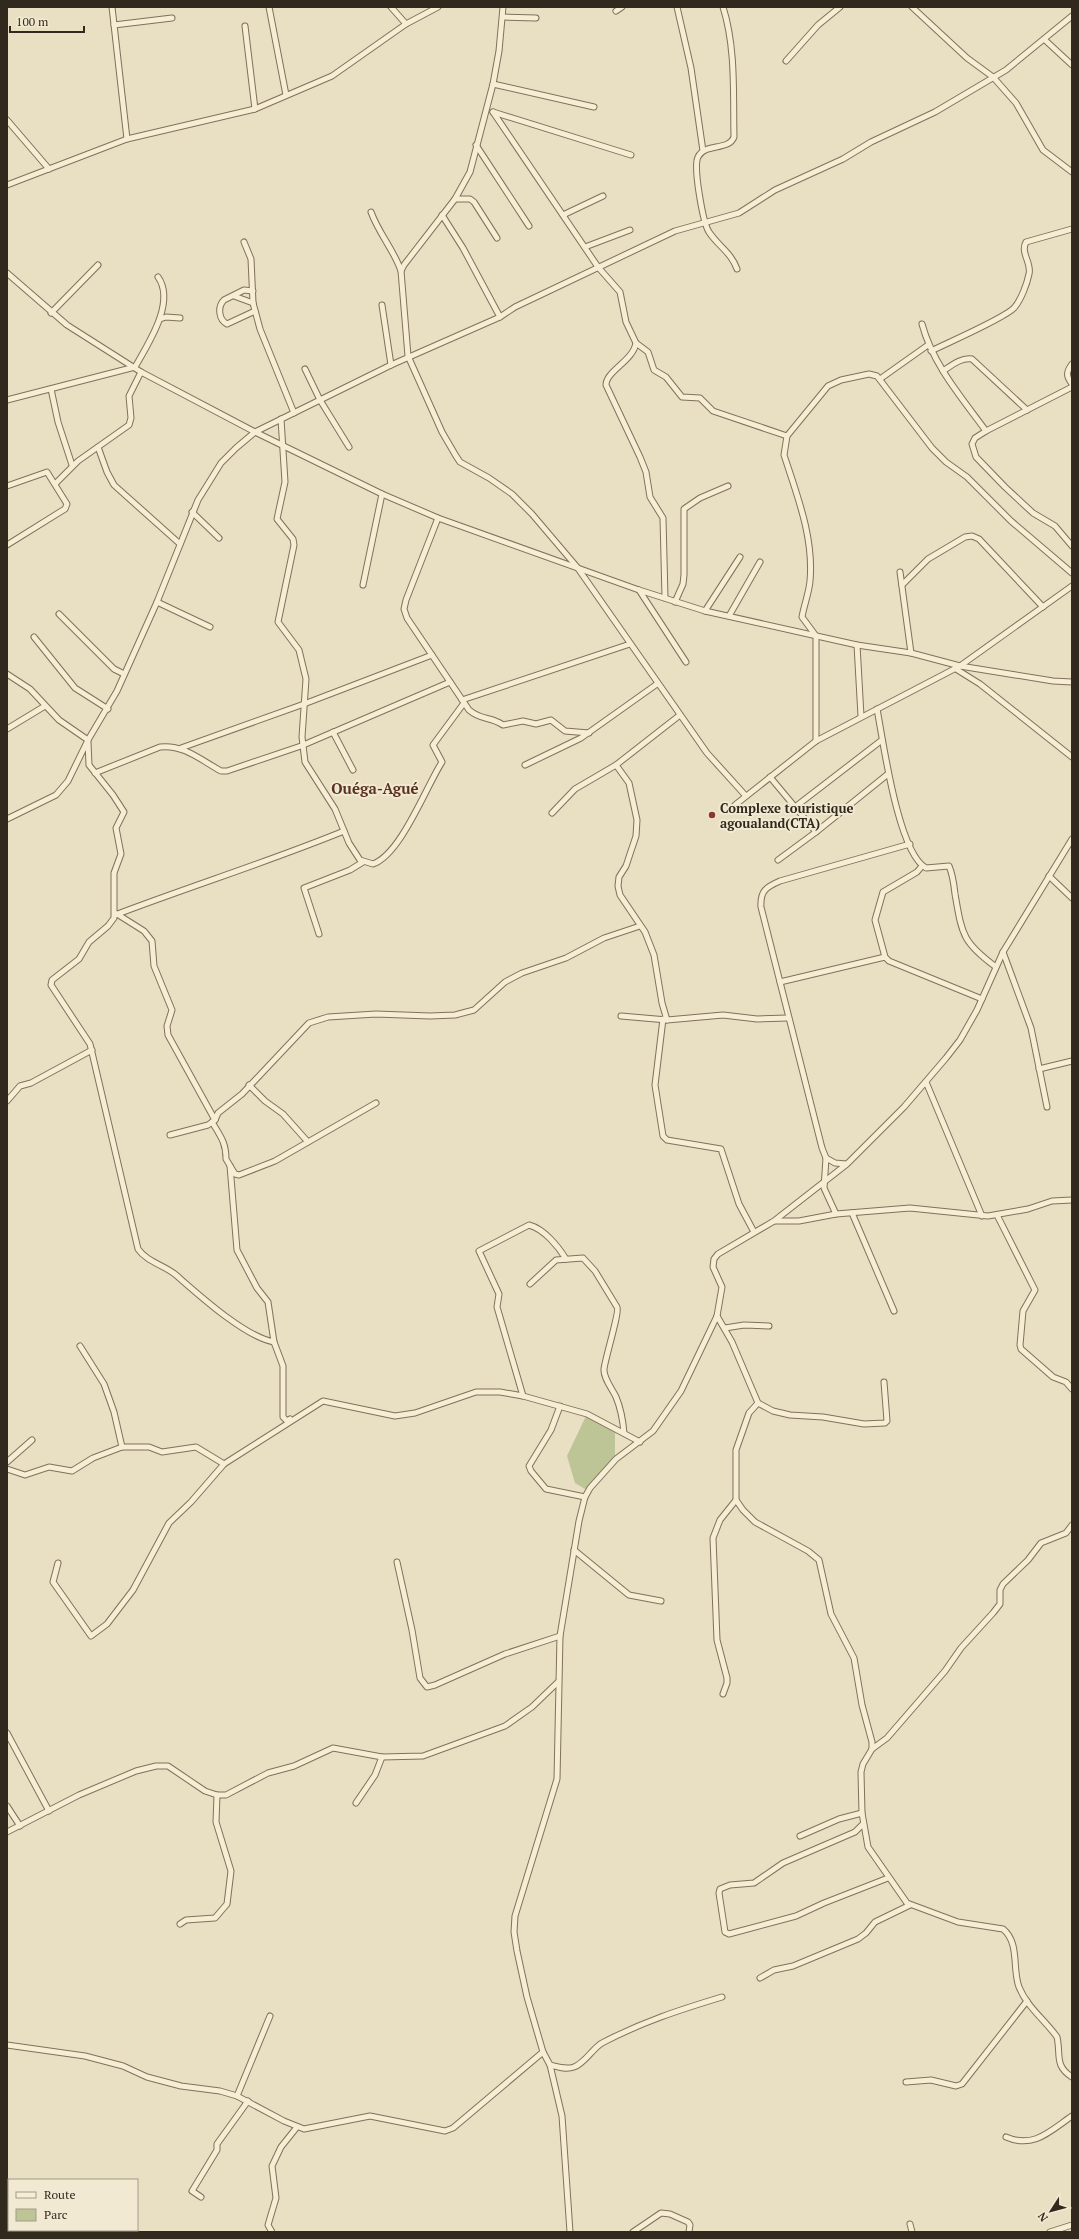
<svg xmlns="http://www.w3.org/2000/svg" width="1079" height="2239" viewBox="0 0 1079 2239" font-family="'PT Serif',serif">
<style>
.green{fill:#bdc597}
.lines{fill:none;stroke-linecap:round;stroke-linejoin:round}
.minor-casing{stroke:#80715b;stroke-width:7}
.minor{stroke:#f5edd4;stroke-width:5}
.poi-dot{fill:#893631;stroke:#f1e9d1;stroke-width:1.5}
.labels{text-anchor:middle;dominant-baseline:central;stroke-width:4;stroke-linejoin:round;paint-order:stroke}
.poi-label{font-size:13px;font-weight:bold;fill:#32291e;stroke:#f1e9d1;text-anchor:start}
.quarter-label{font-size:15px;font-weight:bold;fill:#5a3122;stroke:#f1e9d1}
</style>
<rect width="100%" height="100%" fill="#e9dfc2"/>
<polygon class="green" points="586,1416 615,1431 615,1457 585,1489 575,1483 567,1456"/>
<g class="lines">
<defs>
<g id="minor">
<polyline points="112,7 127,139"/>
<polyline points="269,7 286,95"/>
<polyline points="391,7 406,24"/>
<polyline points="503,7 499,51 493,84 470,172 455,199 404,265 401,271 408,356 442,432 456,456 460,462 489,478 512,494 532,514 577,567 707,753 745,795"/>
<polyline points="677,7 691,68 703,151"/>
<path d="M723,7C736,48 733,94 734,137C729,151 704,143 698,157C693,167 703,223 709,232C718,246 731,252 737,269"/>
<polyline points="912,7 967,58 993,77 1016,103 1043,150 1072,172"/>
<polyline points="616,11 622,7"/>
<polyline points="503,17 536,18"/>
<polyline points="114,25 172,18"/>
<polyline points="245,26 255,109"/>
<polyline points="1045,40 1072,65"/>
<polyline points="786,61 818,25 840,7"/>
<polyline points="493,84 594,107"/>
<polyline points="493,112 598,267 620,292 626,322 636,343 648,352 654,370 666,377 682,397 700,398 713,411 787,436"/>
<polyline points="493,112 631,155"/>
<polyline points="7,120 49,169"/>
<polyline points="476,145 529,226"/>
<polyline points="7,185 127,139 255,109 332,76 406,24 438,7"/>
<polyline points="455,199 470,199 474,202 497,238"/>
<path d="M371,212C379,234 394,250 401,271"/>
<polyline points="442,215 463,248 500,317"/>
<polyline points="563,215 603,196"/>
<polyline points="244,242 251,259 253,303 260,329 294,413"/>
<polyline points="585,247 630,230"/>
<polyline points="7,273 67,325 141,372 255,432 382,494 438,518 639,590 705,611 857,645 911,653 960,666 1053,681 1072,682"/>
<path d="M253,291L244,290L224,300C217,307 219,320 227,324L255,311"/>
<polyline points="234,296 253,303"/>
<polyline points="382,305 391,365"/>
<polyline points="51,313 98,265"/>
<polyline points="160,319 166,317 180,318"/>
<path d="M922,324C933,365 962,398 986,431"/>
<path d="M636,343C633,361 606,371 606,385L640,457L646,472L650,497L663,518L665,598"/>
<path d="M931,351C949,342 1003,319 1014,308C1021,300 1027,284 1029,274C1032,263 1020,253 1026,242L1072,229"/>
<path d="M1072,364C1066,372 1066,376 1072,384"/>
<polyline points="305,369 320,400 349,447"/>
<path d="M943,371C952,365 962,357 972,359L1027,410"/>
<polyline points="880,379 928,345"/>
<polyline points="1072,387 986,431 975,438 972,444 976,457 1005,487 1033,513 1055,526 1072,546"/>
<polyline points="51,389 58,422 72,465"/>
<path d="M7,400L135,367C148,344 176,302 158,277"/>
<path d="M281,419L285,482L277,519L293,539L294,545L278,622L299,650L306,679L302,737L305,762L335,809L349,843L360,860L373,864C401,854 426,787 442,762L433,745L464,703"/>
<polyline points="98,447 107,472 114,485 180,544"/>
<polyline points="56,483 78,461 129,425 131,418 129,396 141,372"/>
<polyline points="7,486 47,472 67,504 65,509 60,512 7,545"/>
<polyline points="192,512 219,538"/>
<path d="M438,518L406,600L404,609L407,618L469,710C482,721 490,716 503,725L523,721L536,724L551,720L565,731L589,733"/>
<polyline points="900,572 911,653"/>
<polyline points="363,585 382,494"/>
<polyline points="902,585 928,559 965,537 972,536 979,539 1043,607"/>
<polyline points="639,590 686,662"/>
<polyline points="157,602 210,627"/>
<polyline points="675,602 683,584 684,575 684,509 700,498 728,486"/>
<polyline points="705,611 740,557"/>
<polyline points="59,614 114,669 124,674"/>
<polyline points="729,616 760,562"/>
<polyline points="34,637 75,688 108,709"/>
<polyline points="857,645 861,716"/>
<polyline points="956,669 980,684 1072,757"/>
<polyline points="7,674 30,689 59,720 88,740"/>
<polyline points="462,700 630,644"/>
<path d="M877,709C883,740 898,853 926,868L949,866C953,875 954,885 955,894C962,934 962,942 996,967"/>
<polyline points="7,729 45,706"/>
<polyline points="333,732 353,770"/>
<path d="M816,741V636L802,617C804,605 809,593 810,581C814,538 797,495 784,455L787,436L828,386L841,380L869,374L877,376L932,448L946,462L967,477L1011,521L1072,573"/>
<path d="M88,742L89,765L113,795L124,812L116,828L121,854L114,873V918L108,926L89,942L79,959L52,980L51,985L90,1044L138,1249C147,1262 164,1265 176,1275C199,1295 245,1337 274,1342"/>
<polyline points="181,748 304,704 432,655"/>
<polyline points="525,765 581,738 657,684"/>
<polyline points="616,765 629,783 637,820 636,836 626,866 619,877 618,886 620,895 645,932 654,955 662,1003 667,1020"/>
<path d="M95,773L160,747C183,744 201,760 221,771H227L301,746L450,682"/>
<polyline points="770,777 816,832"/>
<polyline points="735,805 816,741 960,666 1072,586"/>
<polyline points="795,807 882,740"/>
<polyline points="552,813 575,789 616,765 680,715"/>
<polyline points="7,819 56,795 68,781 88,740 117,691 157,602 198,500 221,463 236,448 255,432 391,365 500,317 515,307 675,231 739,213 775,190 843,159 871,142 935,112 1006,70 1072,16"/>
<polyline points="778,860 816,832 888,774"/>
<polyline points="922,866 917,872 883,892 875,920 885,957 889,961 982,999"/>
<polyline points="1049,876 1072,898"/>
<polyline points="117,914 144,931 152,941 154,966 172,1010 167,1026 168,1035 215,1120"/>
<path d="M115,915C191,886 268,862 344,831"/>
<polyline points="319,934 304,888 350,870 363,862"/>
<polyline points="1003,952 1031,1028 1047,1107"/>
<polyline points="780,982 885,957"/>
<polyline points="621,1016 667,1020 723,1015 757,1019 788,1018"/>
<polyline points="663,1019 655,1085 663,1136 667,1140 721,1149 739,1204 754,1232"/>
<polyline points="1039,1069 1072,1061"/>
<polyline points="926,1082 982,1216"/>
<polyline points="249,1085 265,1101 283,1114 308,1142"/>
<polyline points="7,1101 20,1086 31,1083 92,1050"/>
<path d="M212,1122C221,1137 226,1143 226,1159L235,1174L239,1175L275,1161L376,1103"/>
<polyline points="170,1135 208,1125 215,1120 218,1113 242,1094 309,1023 328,1017 376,1014 430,1016 455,1015 474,1010 505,982 522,973 566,958 604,938 640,926"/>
<polyline points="826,1158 835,1163 846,1164"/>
<polyline points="230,1166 237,1250 257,1288 268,1302 274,1342 283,1366 283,1417 287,1421 290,1419"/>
<polyline points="852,1213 894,1311"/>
<path d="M836,1214L824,1188L826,1158L822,1148L761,907C760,891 766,887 780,881L910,844"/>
<polyline points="997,1215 1035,1290 1023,1311 1020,1345 1021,1349 1053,1377 1066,1382 1072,1389"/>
<polyline points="775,1221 799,1221 836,1214 910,1208 988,1216 1028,1209 1052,1201 1072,1200"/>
<path d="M530,1284L556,1260L583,1258L595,1271L617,1307C620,1311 605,1359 604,1369C603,1378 613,1390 616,1397C621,1409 623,1421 624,1433"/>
<path d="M717,1316L732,1342L758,1403L749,1413L736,1450V1500L743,1510L755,1522L808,1551L819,1560L831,1614L854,1658L862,1705L872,1742V1749L863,1764L861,1772L862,1813L868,1847L907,1903L958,1922L1003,1929C1020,1943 1012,1969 1019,1987C1027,2007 1045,2020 1057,2037C1061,2054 1054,2066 1072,2077"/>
<polyline points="725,1328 744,1325 769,1326"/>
<polyline points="80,1346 104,1384 114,1412 122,1447"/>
<path d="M523,1396L497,1307L499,1294L479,1251L529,1225C544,1229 558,1246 566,1259"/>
<polyline points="758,1403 773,1411 790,1415 823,1417 864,1424 885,1423 887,1421 884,1382"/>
<polyline points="560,1406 551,1430 529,1466 531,1471 546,1489 585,1497"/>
<polyline points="7,1462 32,1440"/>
<polyline points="7,1469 25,1475 49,1467 72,1471 93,1458 122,1447 149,1447 162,1452 196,1447 224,1464 323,1401 395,1416 415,1413 476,1392 500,1392 523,1396 587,1414 640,1442"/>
<polyline points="574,1550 629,1595 661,1601"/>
<polyline points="397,1562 412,1630 420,1678 427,1687 435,1685 505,1654 560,1636"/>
<polyline points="58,1563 53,1582 91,1636 107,1624 133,1590 169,1523 191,1502 224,1464"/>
<polyline points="723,1694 727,1683 727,1678 717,1640 713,1538 720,1520 736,1500"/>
<polyline points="7,1733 49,1811"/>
<polyline points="872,1749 887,1738 945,1671 961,1648 993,1613 1000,1604 1000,1590 1003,1584 1028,1560 1041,1543 1066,1533 1072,1525"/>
<polyline points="382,1757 423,1756 505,1726 532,1707 558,1682"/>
<polyline points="7,1806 20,1826"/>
<polyline points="863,1824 855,1832 783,1863 754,1883 730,1885 720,1889 719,1893 725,1932 729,1934 796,1916 824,1903 888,1878"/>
<polyline points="7,1832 79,1795 136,1771 156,1766 168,1766 205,1791 217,1795 226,1795 268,1773 294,1766 333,1748 382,1757 375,1775 356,1803"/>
<polyline points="800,1836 839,1819 862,1813"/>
<polyline points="180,1924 186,1920 215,1918 227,1904 231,1871 216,1822 217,1795"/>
<polyline points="760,1978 774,1970 793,1966 858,1939 866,1933 875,1922 910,1905"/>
<polyline points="7,2045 85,2056 123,2066 147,2077 181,2086 220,2091 237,2096 284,2121 304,2129 370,2116 445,2131 453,2128 543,2052"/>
<path d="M550,2065C558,2067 566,2070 574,2067C585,2063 592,2049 602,2043C642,2022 679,2010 722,1997"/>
<polyline points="906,2082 931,2080 956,2086 962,2084 1027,2001"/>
<polyline points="237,2096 270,2016"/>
<path d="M1006,2137C1034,2149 1050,2131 1072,2116"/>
<polyline points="201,2197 192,2191 217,2150 217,2144 248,2101"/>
<polyline points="7,2199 9,2199"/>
<polyline points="910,2224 912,2232"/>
<polyline points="272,2232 268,2225 276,2198 272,2166 281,2147 297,2127"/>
<polyline points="570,2232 562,2116 550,2065 543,2052 527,1997 517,1951 514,1932 515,1916 557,1779 560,1636 579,1521 585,1497 590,1488 616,1459 653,1431 681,1391 717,1316 722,1287 713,1267 714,1259 718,1254 774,1221 847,1164 904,1107 946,1058 960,1040 977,1010 1003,952 1072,839"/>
<polyline points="633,2232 661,2213 670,2214 688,2222 690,2225 689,2232"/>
<polyline points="1050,2232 1072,2225"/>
</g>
</defs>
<use href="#minor" class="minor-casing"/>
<use href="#minor" class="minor"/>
</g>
<circle class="poi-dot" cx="712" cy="815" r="4"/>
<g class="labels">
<g class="poi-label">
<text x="720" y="808">Complexe touristique<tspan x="720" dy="15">agoualand(CTA)</tspan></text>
</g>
<g class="quarter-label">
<text x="375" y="788">Ouéga-Agué</text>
</g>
</g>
<rect width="1079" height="2239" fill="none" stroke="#32291e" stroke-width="16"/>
<rect x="8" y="2179" width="130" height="52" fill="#f1e9d1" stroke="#a59c89"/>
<rect x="16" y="2192" width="20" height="6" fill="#f5edd4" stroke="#a59c89"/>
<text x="44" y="2199" font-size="12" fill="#32291e">Route</text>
<rect x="16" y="2209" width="20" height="12" fill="#bdc597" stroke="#a59c89"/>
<text x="44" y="2219" font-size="12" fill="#32291e">Parc</text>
<g transform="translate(1051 2211) rotate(234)" stroke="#f1e9d1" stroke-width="3" paint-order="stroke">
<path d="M0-3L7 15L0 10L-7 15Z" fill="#32291e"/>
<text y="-6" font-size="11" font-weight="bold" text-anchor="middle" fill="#32291e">N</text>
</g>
<path d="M10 26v6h74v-6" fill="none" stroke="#32291e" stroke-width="2"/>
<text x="16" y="26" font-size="12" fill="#32291e" stroke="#f1e9d1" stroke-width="3" paint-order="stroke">100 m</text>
</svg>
